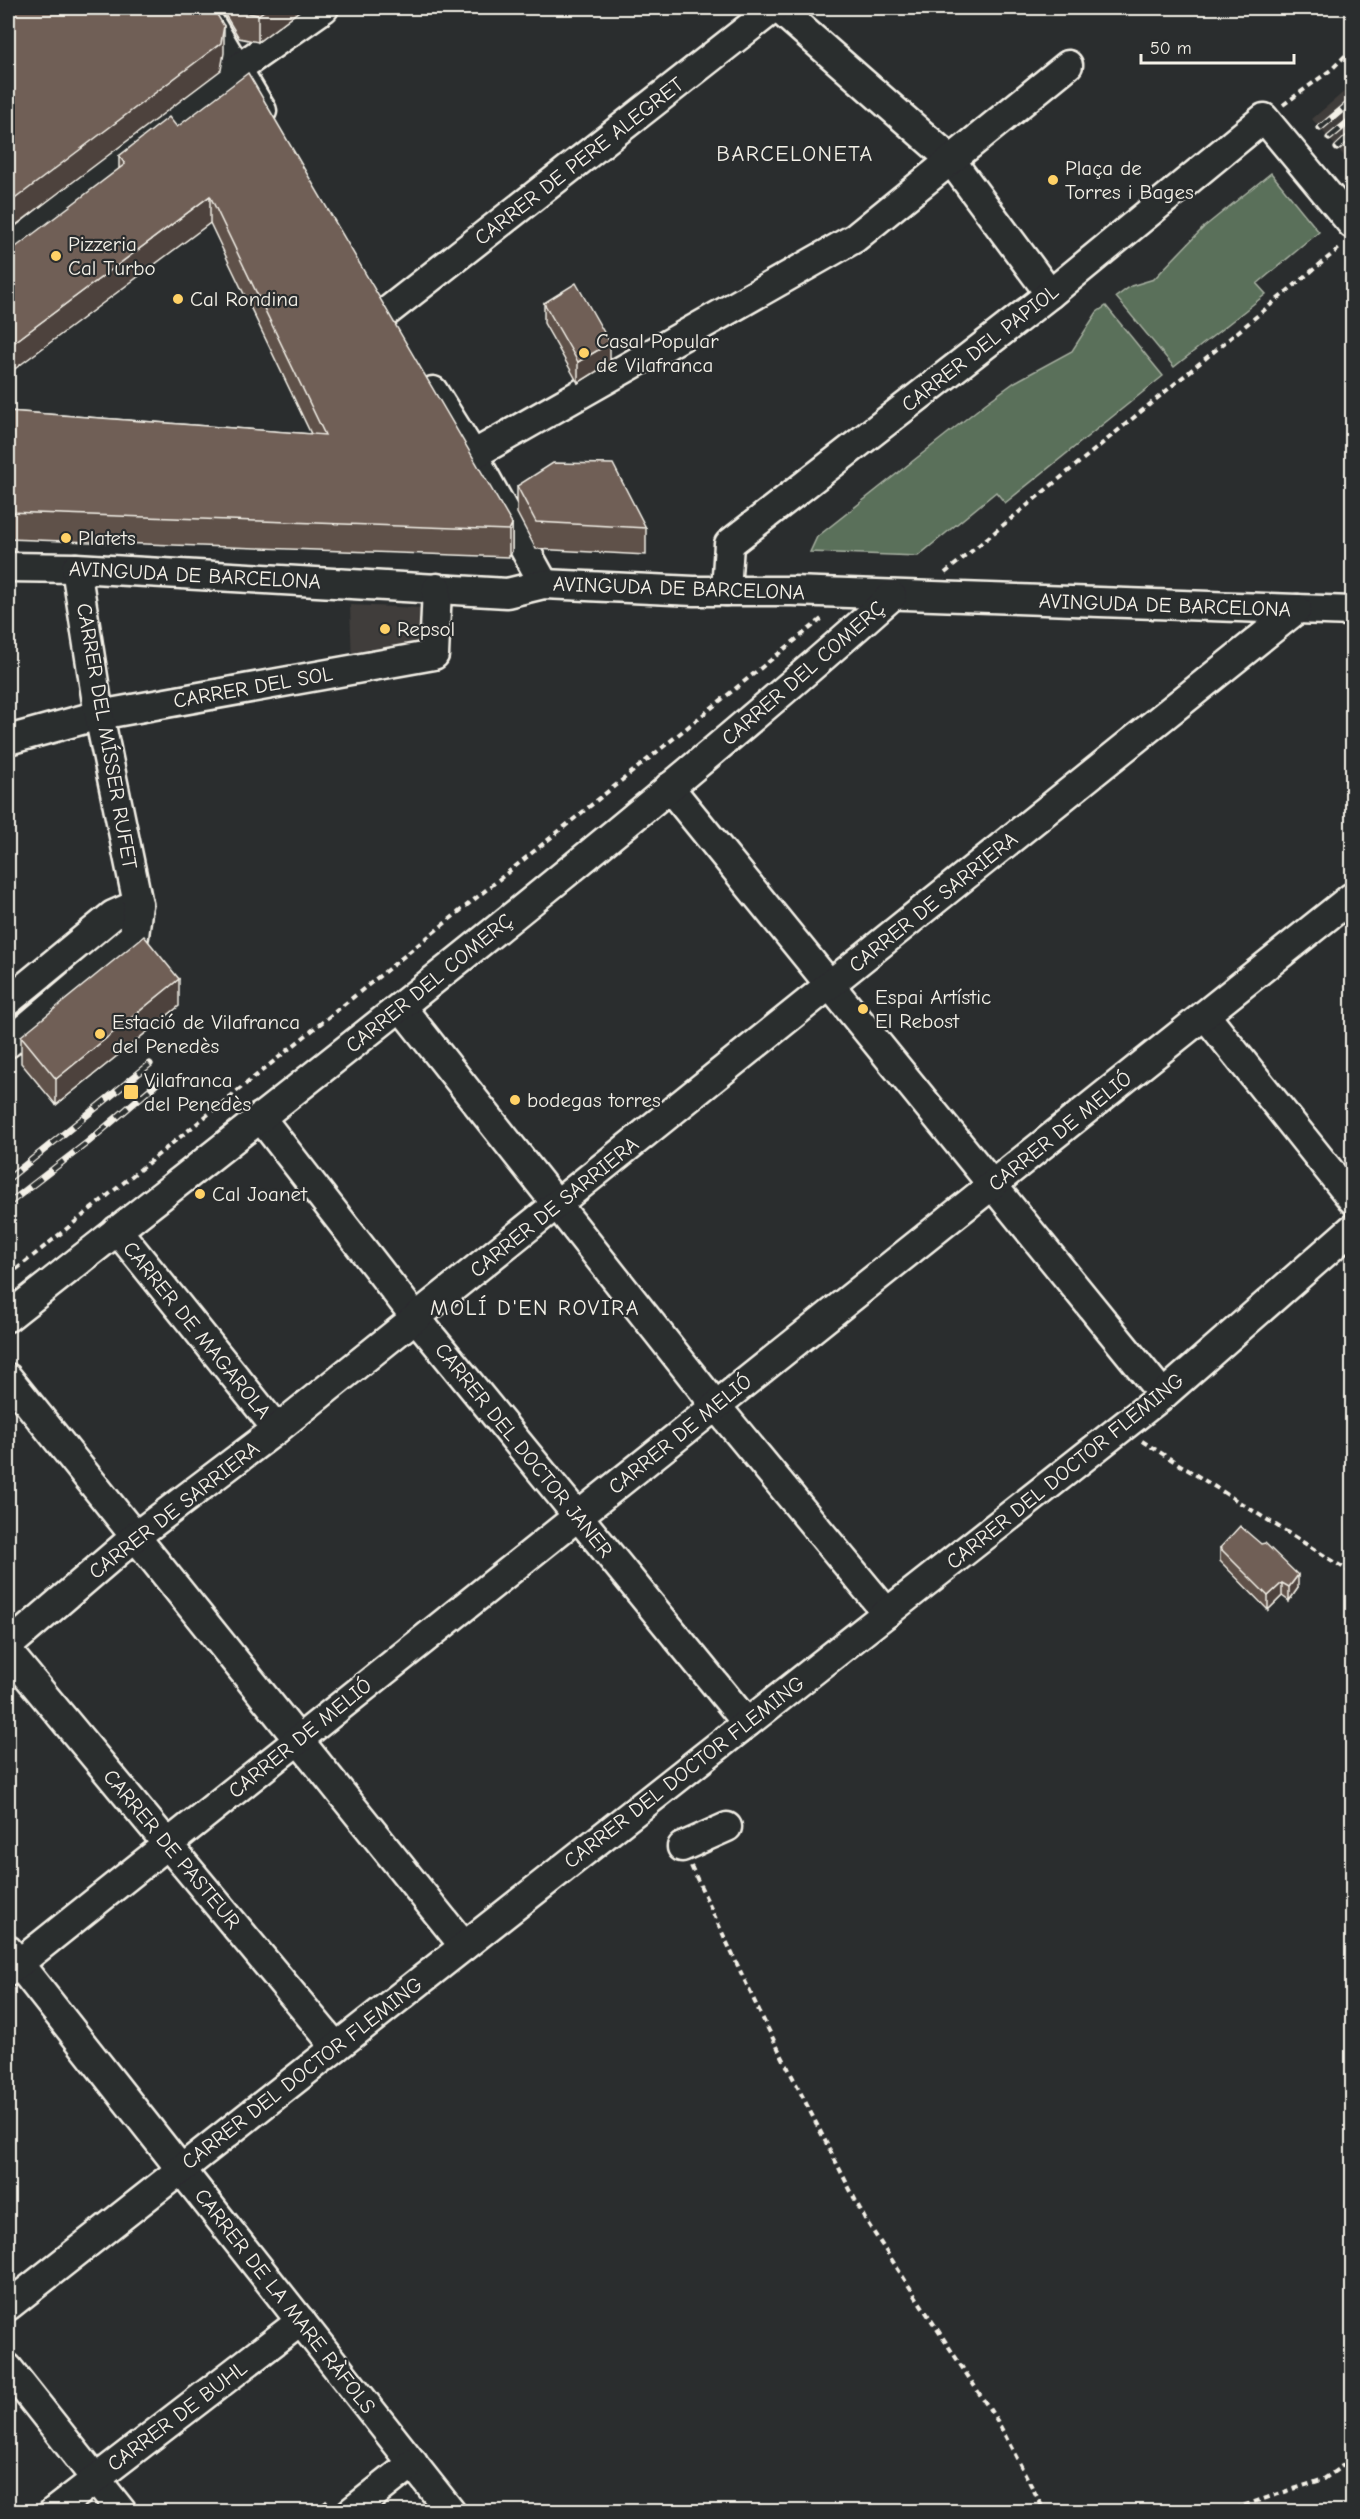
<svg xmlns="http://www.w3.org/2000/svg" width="1360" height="2519" viewBox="0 0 1360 2519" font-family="'Comic Neue',sans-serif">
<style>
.built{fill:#3f3c3a}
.green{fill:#5a6f5a;stroke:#a7b0a1;stroke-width:1.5}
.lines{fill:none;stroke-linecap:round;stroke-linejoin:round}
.minor-casing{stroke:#f4f1e8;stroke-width:33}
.path{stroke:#f4f1e8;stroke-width:4;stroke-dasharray:6 4.5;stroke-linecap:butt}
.minor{stroke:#2a2d2e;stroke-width:28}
.rail-casing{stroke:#f4f1e8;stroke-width:7}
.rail{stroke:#2a2d2e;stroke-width:4.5;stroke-dasharray:14;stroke-linecap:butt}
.wall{fill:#5f514a;stroke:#f4f1e8;stroke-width:1.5}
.shaded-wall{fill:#4e423c;stroke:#f4f1e8;stroke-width:1.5}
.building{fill:#6f5e56;stroke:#f4f1e8;stroke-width:1.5}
.poi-dot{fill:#ffd166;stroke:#2a2d2e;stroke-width:2}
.labels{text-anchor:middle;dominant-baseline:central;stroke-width:4.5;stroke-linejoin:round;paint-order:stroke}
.street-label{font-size:21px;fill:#f4f1e8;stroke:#2a2d2e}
.poi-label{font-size:21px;fill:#f4f1e8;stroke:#2a2d2e;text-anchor:start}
.neighbourhood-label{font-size:22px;letter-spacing:1.5px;fill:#f4f1e8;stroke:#2a2d2e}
</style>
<rect width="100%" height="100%" fill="#2a2d2e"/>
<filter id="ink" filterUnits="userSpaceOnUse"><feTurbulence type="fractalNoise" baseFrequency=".0167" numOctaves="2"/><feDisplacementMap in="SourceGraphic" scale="12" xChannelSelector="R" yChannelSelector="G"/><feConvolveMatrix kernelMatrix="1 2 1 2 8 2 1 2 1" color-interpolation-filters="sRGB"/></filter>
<g filter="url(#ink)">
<g class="built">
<polygon points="1352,85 1352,165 1312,119"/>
<polygon points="350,605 420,608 418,651 352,665"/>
</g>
<g class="green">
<polygon points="1271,173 1319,232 1257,284 1266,294 1174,367 1116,297 1131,286 1154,279 1204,227"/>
<polygon points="1106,306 1163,376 1005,503 996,492 918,556 810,552 817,537 986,403 1015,382 1072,351 1097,312"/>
</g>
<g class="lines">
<defs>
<g id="minor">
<polyline points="201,8 262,111"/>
<polyline points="778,8 950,159 1050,294"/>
<polyline points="8,251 237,69 324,8"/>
<polyline points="384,314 774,8"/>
<polyline points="433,391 473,455 544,584"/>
<polyline points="473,455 855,238 1068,65"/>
<polyline points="8,567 76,568 507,593 544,584 694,591 792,591 1352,611"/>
<polyline points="726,591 729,544 1050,294 1264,118 1352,224"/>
<polyline points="8,740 99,715 434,655 437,588"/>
<polyline points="669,787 1163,1395"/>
<polyline points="8,1001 113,915 138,904"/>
<polyline points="401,1007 716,1406 887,1613"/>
<polyline points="1205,1015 1352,1199"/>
<polyline points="8,1043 134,936 138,904 99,715 76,568"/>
<polyline points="260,1117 416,1318 747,1723"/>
<polyline points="117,1230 277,1429"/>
<path d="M8,1317C306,1081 608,849 892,596"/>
<polyline points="8,1378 464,1946"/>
<polyline points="8,1646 136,1536 277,1429 1297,609"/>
<polyline points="8,1652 336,2047"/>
<polyline points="682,1847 727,1827"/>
<polyline points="8,1950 451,2512"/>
<polyline points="8,1972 1352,897"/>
<polyline points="8,2306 1163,1395 1352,1229"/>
<polyline points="8,2368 122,2512"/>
<polyline points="53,2512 301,2321"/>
<polyline points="351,2512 413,2463"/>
</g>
</defs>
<use href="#minor" class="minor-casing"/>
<g class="path">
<polyline points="1283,105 1332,69 1352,49"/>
<polyline points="945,573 1342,246"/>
<polyline points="8,1103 14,1111 8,1116"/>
<polyline points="8,1276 824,617"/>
<polyline points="1142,1441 1352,1573"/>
<polyline points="691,1866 760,2013 865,2219 998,2422 1045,2512"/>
<polyline points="315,2512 330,2499"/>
<polyline points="1224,2512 1324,2479 1352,2459"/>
</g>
<use href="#minor" class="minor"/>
<defs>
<g id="rail">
<polyline points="1320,128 1352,101"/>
<polyline points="1329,138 1352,119"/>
<polyline points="1337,148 1352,134"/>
<polyline points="8,1179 150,1064"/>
<polyline points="8,1204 88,1142 162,1079"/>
</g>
</defs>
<use href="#rail" class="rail-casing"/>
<use href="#rail" class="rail"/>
</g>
<g class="wall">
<polygon points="221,8 303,8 258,42 239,38"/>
<polygon points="177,127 512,524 512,551 509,557 8,539 8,411 311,434 210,223 119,168 119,156"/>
<polygon points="544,303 610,363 578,383 544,323"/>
<polygon points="517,486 646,528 646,555 536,549 517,513"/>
<polygon points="179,1006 56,1105 21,1063 21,1036"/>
<polygon points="1220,1548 1298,1588 1289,1601 1282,1596 1268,1610 1220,1561"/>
</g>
<g class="shaded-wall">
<polygon points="268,8 303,8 258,42 258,15"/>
<polygon points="224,26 224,53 221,70 8,231 8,204"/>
<polygon points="210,196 210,223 8,374 8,347"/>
<polygon points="610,343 610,363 578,383 578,362"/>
<polygon points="512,524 512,551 509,557 509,530"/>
<polygon points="179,979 179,1006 56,1105 56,1079"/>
<polygon points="1298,1575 1298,1588 1289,1601 1289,1587"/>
<polygon points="1282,1583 1282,1596 1268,1610 1268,1596"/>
</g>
<g class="building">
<polygon points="8,8 213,8 224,26 221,43 8,204"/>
<polygon points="237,8 268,8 258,15 239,11"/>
<polygon points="248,73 512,524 509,530 8,512 8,411 325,435 210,196 8,347 8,253 125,164 119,156 169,117 177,127"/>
<polygon points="576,283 610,343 578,362 544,303"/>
<polygon points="553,463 613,464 646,528 536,522 517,486"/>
<polygon points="144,936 179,979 56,1079 21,1036"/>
<polygon points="1240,1526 1261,1544 1265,1543 1298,1575 1289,1587 1282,1583 1268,1596 1220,1548"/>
</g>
</g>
<g class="poi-dot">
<circle cx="1053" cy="180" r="6"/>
<circle cx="56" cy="256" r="6"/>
<circle cx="178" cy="299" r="6"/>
<circle cx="584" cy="353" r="6"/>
<circle cx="66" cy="538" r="6"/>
<circle cx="385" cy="629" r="6"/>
<circle cx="863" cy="1009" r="6"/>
<circle cx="100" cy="1034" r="6"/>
<rect x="123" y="1084" width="16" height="16" rx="3"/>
<circle cx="515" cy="1100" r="6"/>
<circle cx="200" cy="1194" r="6"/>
</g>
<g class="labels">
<g class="street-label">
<text transform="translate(579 161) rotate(-38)">CARRER DE PERE ALEGRET</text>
<text transform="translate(980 348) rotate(-38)">CARRER DEL PAPIOL</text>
<text transform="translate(195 575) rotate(3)">AVINGUDA DE BARCELONA</text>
<text transform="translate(679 588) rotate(2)">AVINGUDA DE BARCELONA</text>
<text transform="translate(1165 605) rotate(2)">AVINGUDA DE BARCELONA</text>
<text transform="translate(803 673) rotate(-41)">CARRER DEL COMERÇ</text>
<text transform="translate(253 687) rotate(-10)">CARRER DEL SOL</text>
<text transform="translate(107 736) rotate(80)">CARRER DEL MÍSSER RUFET</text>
<text transform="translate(933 902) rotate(-39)">CARRER DE SARRIERA</text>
<text transform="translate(429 983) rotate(-39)">CARRER DEL COMERÇ</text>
<text transform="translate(1060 1131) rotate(-39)">CARRER DE MELIÓ</text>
<text transform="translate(554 1207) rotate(-39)">CARRER DE SARRIERA</text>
<text transform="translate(197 1330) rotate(51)">CARRER DE MAGAROLA</text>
<text transform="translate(680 1434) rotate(-39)">CARRER DE MELIÓ</text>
<text transform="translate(524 1450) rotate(51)">CARRER DEL DOCTOR JANER</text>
<text transform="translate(1065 1471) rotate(-39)">CARRER DEL DOCTOR FLEMING</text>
<text transform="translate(174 1510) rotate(-38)">CARRER DE SARRIERA</text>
<text transform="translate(300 1738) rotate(-39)">CARRER DE MELIÓ</text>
<text transform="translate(684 1772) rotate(-38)">CARRER DEL DOCTOR FLEMING</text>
<text transform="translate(172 1849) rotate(50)">CARRER DE PASTEUR</text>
<text transform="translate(302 2073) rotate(-38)">CARRER DEL DOCTOR FLEMING</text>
<text transform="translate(285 2301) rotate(52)">CARRER DE LA MARE RÀFOLS</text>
<text transform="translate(177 2416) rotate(-37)">CARRER DE BUHL</text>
</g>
<g class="poi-label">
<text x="1065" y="168">Plaça de<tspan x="1065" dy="24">Torres i Bages</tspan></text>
<text x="68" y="244">Pizzeria<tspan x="68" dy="24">Cal Turbo</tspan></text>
<text x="190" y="299">Cal Rondina</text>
<text x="596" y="341">Casal Popular<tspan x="596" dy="24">de Vilafranca</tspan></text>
<text x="78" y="538">Platets</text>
<text x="397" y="629">Repsol</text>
<text x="875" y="997">Espai Artístic<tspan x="875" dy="24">El Rebost</tspan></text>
<text x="112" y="1022">Estació de Vilafranca<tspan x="112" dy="24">del Penedès</tspan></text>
<text x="144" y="1080">Vilafranca<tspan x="144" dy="24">del Penedès</tspan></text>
<text x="527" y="1100">bodegas torres</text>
<text x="212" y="1194">Cal Joanet</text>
</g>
<g class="neighbourhood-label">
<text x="795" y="154">BARCELONETA</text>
<text x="535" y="1308">MOLÍ D'EN ROVIRA</text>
</g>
</g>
<rect width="1360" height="2519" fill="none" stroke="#2a2d2e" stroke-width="30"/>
<rect x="15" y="15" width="1330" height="2489" fill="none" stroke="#f4f1e8" stroke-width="2" filter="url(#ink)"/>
<path d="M1141 54v9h153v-9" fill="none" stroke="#f4f1e8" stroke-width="3"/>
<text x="1150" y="54" font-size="18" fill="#f4f1e8" stroke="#2a2d2e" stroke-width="4.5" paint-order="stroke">50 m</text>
</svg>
